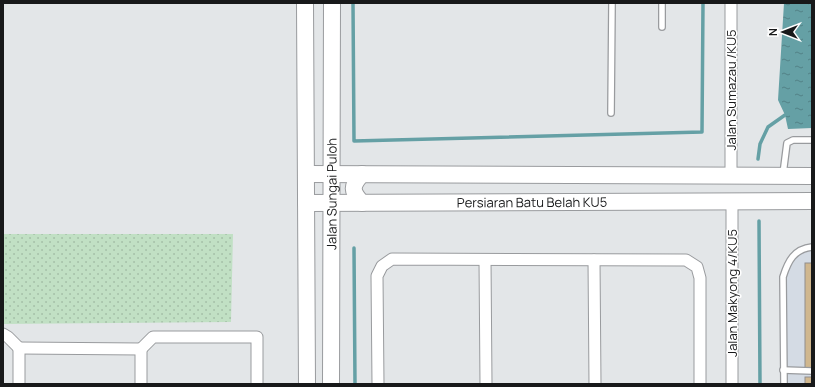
<svg xmlns="http://www.w3.org/2000/svg" width="815" height="387" viewBox="0 0 815 387" font-family="Manrope,sans-serif">
<style>
.built{fill:#d4dbe4}
.park{fill:url(#park-dots)}
.water{fill:url(#water-ripples)}
.lines{fill:none;stroke-linecap:round;stroke-linejoin:round}
.stream{stroke:#65a0a5;stroke-width:3.5}
.building{fill:#d0b78e;stroke:#908e8c}
.lane-casing{stroke:#999b9e;stroke-width:8}
.street-casing{stroke:#999b9e;stroke-width:13}
.secondary-casing{stroke:#999b9e;stroke-width:18}
.lane{stroke:#fff;stroke-width:5.5}
.street{stroke:#fff;stroke-width:11}
.secondary{stroke:#fff;stroke-width:16}
.labels{text-anchor:middle;dominant-baseline:central;stroke-width:3;stroke-linejoin:round;paint-order:stroke}
.street-label{font-size:13px;fill:#18191a;stroke:#fff}
</style>
<defs>
<pattern id="park-dots" width="8" height="8" patternUnits="userSpaceOnUse"><rect width="8" height="8" fill="#c1e0c4"/><path d="M2 2h.1M6 6h.1" fill="none" stroke="#a5c0a8" stroke-width="1.8" stroke-linecap="round"/></pattern>
<pattern id="water-ripples" width="26" height="14" patternUnits="userSpaceOnUse"><rect width="26" height="14" fill="#65a0a5"/><path d="M2 4q2-2 4 0t4 0M15 11q2-2 4 0t4 0" fill="none" stroke="#528286"/></pattern>
</defs>
<rect width="100%" height="100%" fill="#e3e6e8"/>
<polygon class="built" points="812,250 812,384 786,384 786,278 790,264 797,255"/>
<polygon class="park" points="3,234 233,234 231,322 3,324"/>
<polygon class="water" points="784,3 812,3 812,128 788,129 785,115 778,100"/>
<g class="lines">
<g class="stream">
<polyline points="353,3 354,141 702,132 703,3"/>
<polyline points="758,159 760,144 768,127 785,115"/>
<polyline points="759,221 760,384"/>
<polyline points="354,248 355,384"/>
</g>
</g>
<g class="building">
<rect x="805" y="263" width="7" height="105"/>
<rect x="805" y="377" width="7" height="7"/>
</g>
<g class="lines">
<defs>
<g id="lane">
<polyline points="662,27 662,3"/>
<polyline points="611,113 612,3"/>
<polyline points="783,174 787,143 793,140 812,140"/>
<polyline points="783,370 812,371"/>
<path d="M784,384L783,277C788,261 794,249 812,247"/>
</g>
<g id="street">
<polyline points="731,3 731,176"/>
<polyline points="732,202 732,384"/>
<polyline points="485,260 486,384"/>
<polyline points="594,260 595,384"/>
<polyline points="3,334 8,337 19,348"/>
<polyline points="19,348 141,349"/>
<polyline points="141,349 153,337 257,337 257,384"/>
<polyline points="141,349 141,384"/>
<polyline points="19,384 19,348"/>
<polyline points="378,384 377,276 382,266 392,259 686,260 697,267 700,278 700,384"/>
</g>
<g id="secondary">
<polyline points="305,3 307,384"/>
<polyline points="306,174 812,176"/>
<path d="M362,174C351,186 351,191 362,203"/>
<path id="s1" d="M306,203L812,201"/>
<path id="s2" d="M331,384L332,3"/>
</g>
</defs>
<use href="#lane" class="lane-casing"/>
<use href="#street" class="street-casing"/>
<use href="#secondary" class="secondary-casing"/>
<use href="#lane" class="lane"/>
<use href="#street" class="street"/>
<use href="#secondary" class="secondary"/>
</g>
<g class="labels">
<g class="street-label">
<text transform="translate(731 90) rotate(-90)">Jalan Sumazau /KU5</text>
<text stroke="none"><textPath href="#s2" startOffset="190">Jalan Sungai Puloh</textPath></text>
<text stroke="none"><textPath href="#s1" startOffset="226">Persiaran Batu Belah KU5</textPath></text>
<text transform="translate(732 293) rotate(-90)">Jalan Makyong 4/KU5</text>
</g>
</g>
<rect width="815" height="387" fill="none" stroke="#18191a" stroke-width="8"/>
<g transform="translate(783 32) rotate(270)" stroke="#ffffff" stroke-width="3" paint-order="stroke">
<path d="M0-3L7 15L0 10L-7 15Z" fill="#18191a"/>
<text y="-6" font-size="11" font-weight="bold" text-anchor="middle" fill="#18191a">N</text>
</g>
</svg>
